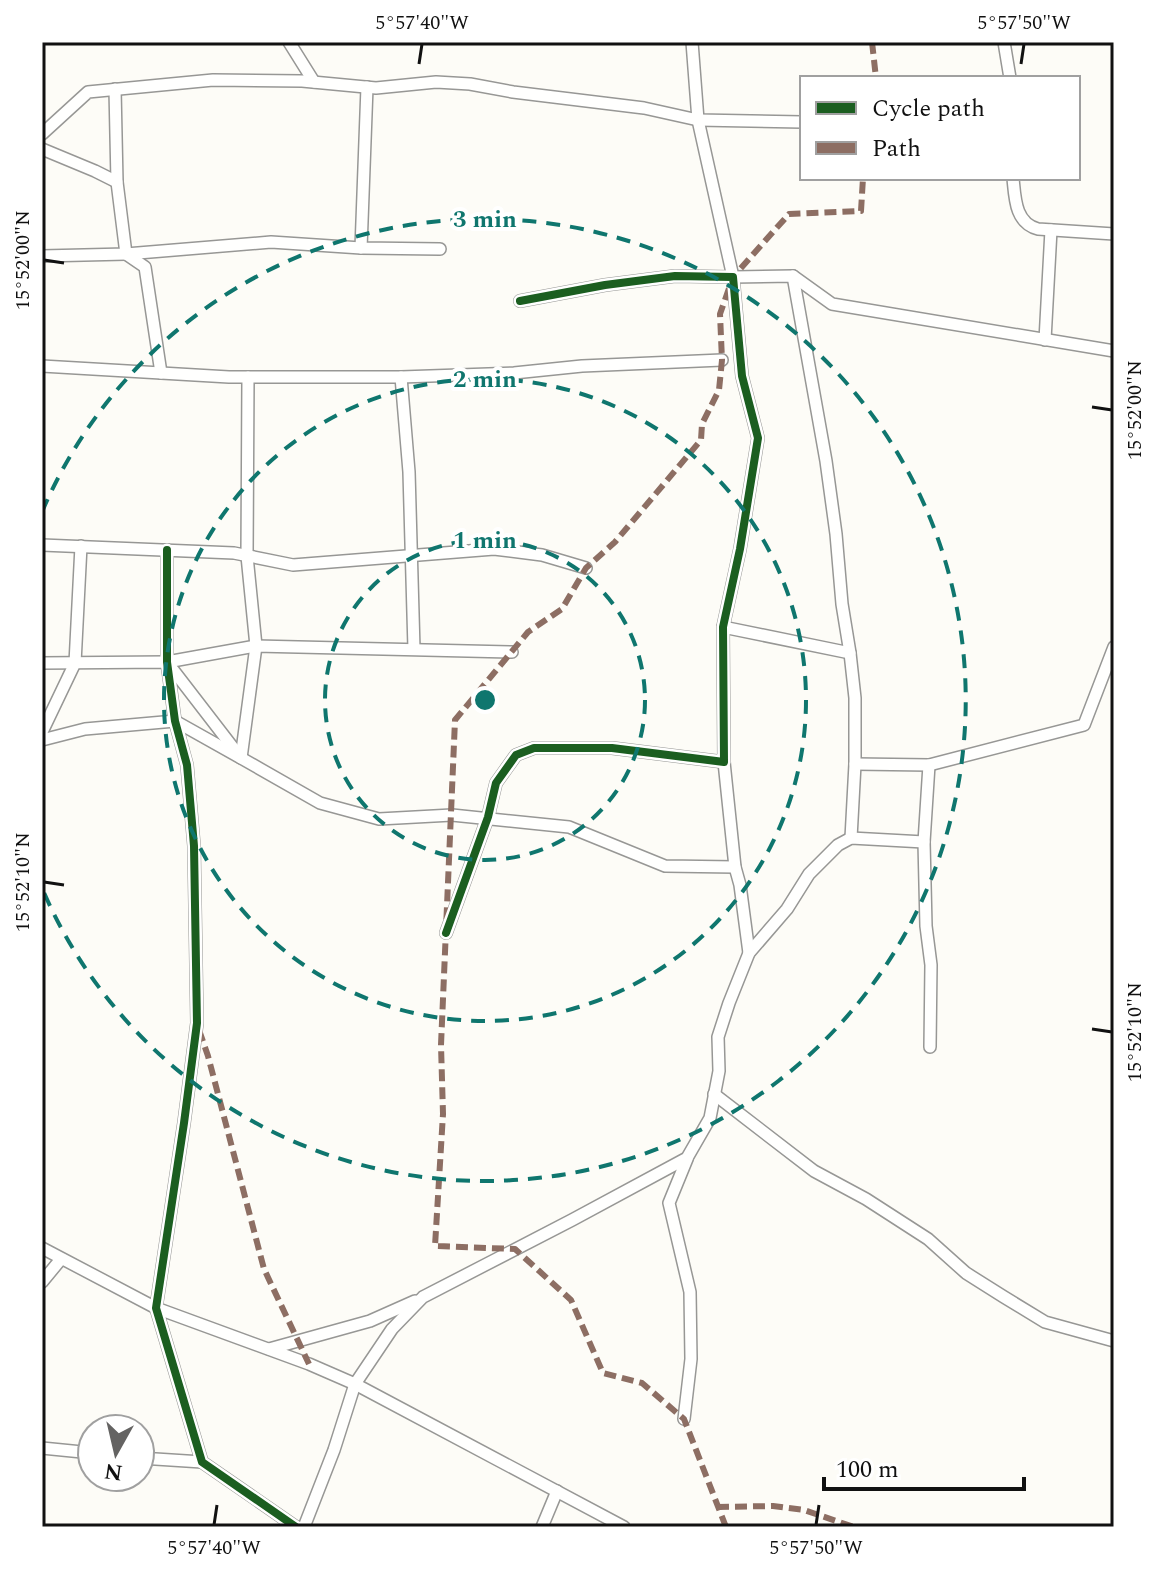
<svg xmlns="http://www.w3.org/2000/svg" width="1156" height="1569" viewBox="0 0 1156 1569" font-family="Spectral,serif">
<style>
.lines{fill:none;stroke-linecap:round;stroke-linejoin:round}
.minor-casing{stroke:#979795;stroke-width:14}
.minor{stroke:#fffffe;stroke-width:11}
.quiet{stroke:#8d6e63;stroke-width:6;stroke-dasharray:12 6;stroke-linecap:butt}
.cycleway-casing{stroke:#fff;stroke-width:13}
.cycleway{stroke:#1b5e20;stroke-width:8}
.ticks{fill:none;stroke:#111;stroke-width:3}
.ring{fill:none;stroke:#0f766e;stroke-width:4;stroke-dasharray:14 10}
.centre{fill:#0f766e;stroke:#fff;stroke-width:4}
.ring-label{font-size:24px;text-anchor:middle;font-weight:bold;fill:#0f766e;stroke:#fff;stroke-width:8;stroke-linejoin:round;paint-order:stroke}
.neatline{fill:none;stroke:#111;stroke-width:3}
.ticks-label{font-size:20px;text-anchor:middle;fill:#111}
</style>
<rect width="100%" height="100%" fill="#fdfcf7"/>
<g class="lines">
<defs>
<g id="minor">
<polyline points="289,42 314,82"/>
<polyline points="692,42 698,120 733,277 793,276 832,304 1114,351"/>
<polyline points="1004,42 1010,78"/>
<polyline points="115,89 117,182 126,254 145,267 161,373"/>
<polyline points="42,134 88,92 213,80 302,81 376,88 436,82 470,84 513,92 644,108 698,120 802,122"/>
<polyline points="42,149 95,171 117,182"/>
<path d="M1013,178C1015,198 1015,223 1038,229L1114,234"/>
<polyline points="361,248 367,87"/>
<polyline points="42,256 126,254 271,242 361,248 440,249"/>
<polyline points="793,276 826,461 836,534 842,604 850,653 855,698 855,764 851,838"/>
<polyline points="1045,340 1051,230"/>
<polyline points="42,366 229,377 401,377 514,373 582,366 722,360"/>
<polyline points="401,377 409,472 414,649"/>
<polyline points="42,545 234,553 293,565 494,549 542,555 586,568"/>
<polyline points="167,550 167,662 175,721 187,765 194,846 197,1023 184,1123 156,1308 202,1462 296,1527"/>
<polyline points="723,627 850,653"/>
<polyline points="167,662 256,646 512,652"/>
<polyline points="42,663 167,662 241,758 320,803 379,819 452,815 569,827 665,866 735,867"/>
<polyline points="42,732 75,663 81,546"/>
<polyline points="42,740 85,729 175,721 241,758 256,646 247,556 248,377"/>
<polyline points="724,762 735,867 740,885 749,953"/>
<polyline points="855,764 929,765 1084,725 1114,647"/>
<polyline points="929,765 924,842 926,926 931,965 930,1047"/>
<polyline points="446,933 488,817 496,783 516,755 534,748 612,748 724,762 723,627 740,549 758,438 742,376 733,277 675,276 605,285 520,301"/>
<polyline points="714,1094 814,1171 866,1199 928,1239 966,1273 1004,1297 1045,1322 1114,1341"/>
<polyline points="42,1248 156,1308 309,1364 355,1384 624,1527"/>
<polyline points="42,1282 61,1259"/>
<polyline points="269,1349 370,1321 415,1301"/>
<polyline points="684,1419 691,1359 690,1292 669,1203 687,1159"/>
<polyline points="42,1448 92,1453"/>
<polyline points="140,1458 202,1462"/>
<polyline points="304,1527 334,1450 355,1384 392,1329 423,1297 572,1220 687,1158 710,1118 719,1071 718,1037 729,1003 749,953 787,909 809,874 838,845 851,838 924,842"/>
<polyline points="542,1527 557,1491"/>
</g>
</defs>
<use href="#minor" class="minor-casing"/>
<use href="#minor" class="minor"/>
<g class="quiet">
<polyline points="872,42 876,78"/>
<polyline points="199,1030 208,1056 264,1269 309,1364"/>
<polyline points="717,1507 773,1506 804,1510 854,1527"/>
<polyline points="726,1527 684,1419 642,1383 603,1373 571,1300 515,1249 435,1246 443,1114 441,1045 455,720 528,632 562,609 586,568 615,542 701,440 702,424 719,390 722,360 720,314 733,277 789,214 861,211 863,178"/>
</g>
<defs>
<g id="cycleway">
<polyline points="167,550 167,662 175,721 187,765 194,846 197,1023 184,1123 156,1308 202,1462 296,1527"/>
<polyline points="446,933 488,817 496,783 516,755 534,748 612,748 724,762 723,627 740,549 758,438 742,376 733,277 675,276 605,285 520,301"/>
</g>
</defs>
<use href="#cycleway" class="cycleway-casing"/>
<use href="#cycleway" class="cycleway"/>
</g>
<path class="ticks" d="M419,64L422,44M1021,64L1024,44M44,260L64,263M1092,407L1112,410M44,882L64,885M1092,1029L1112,1032M214,1525L217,1505M816,1525L819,1505"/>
<g class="ring">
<circle cx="485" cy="700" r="160"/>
<circle cx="485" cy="700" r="321"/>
<path d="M42 512A481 481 0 1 1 42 888"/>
</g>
<circle cx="485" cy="700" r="12" class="centre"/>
<g class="ring-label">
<text x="485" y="227">3 min</text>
<text x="485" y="387">2 min</text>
<text x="485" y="548">1 min</text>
</g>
<rect width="1156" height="1569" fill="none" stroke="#ffffff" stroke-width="88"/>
<rect x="800" y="76" width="280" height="104" fill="#ffffff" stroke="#a0a0a0" stroke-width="2"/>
<rect x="816" y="102" width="40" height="12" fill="#1b5e20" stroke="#a0a0a0" stroke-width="2"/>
<text x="872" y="116" font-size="24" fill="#111111">Cycle path</text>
<rect x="816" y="142" width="40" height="12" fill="#8d6e63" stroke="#a0a0a0" stroke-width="2"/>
<text x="872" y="156" font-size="24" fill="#111111">Path</text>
<g transform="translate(116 1453) rotate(188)"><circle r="38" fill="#ffffff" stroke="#a0a0a0" stroke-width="2"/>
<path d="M0-6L14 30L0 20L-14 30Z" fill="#646362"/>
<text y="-12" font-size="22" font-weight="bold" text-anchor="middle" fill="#111111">N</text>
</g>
<path d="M824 1477v12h200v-12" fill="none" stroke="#111111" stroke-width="4"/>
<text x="836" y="1477" font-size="24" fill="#111111" stroke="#ffffff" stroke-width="6" paint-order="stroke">100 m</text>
<rect x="44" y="44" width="1068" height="1481" class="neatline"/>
<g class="ticks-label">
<text x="422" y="29">5°57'40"W</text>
<text x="1024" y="29">5°57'50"W</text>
<text transform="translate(22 260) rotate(-90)" y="7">15°52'00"N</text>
<text transform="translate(1134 410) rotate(-90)" y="7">15°52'00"N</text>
<text transform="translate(22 882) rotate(-90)" y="7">15°52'10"N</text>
<text transform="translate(1134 1032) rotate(-90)" y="7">15°52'10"N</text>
<text x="214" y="1554">5°57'40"W</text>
<text x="816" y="1554">5°57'50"W</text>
</g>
</svg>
